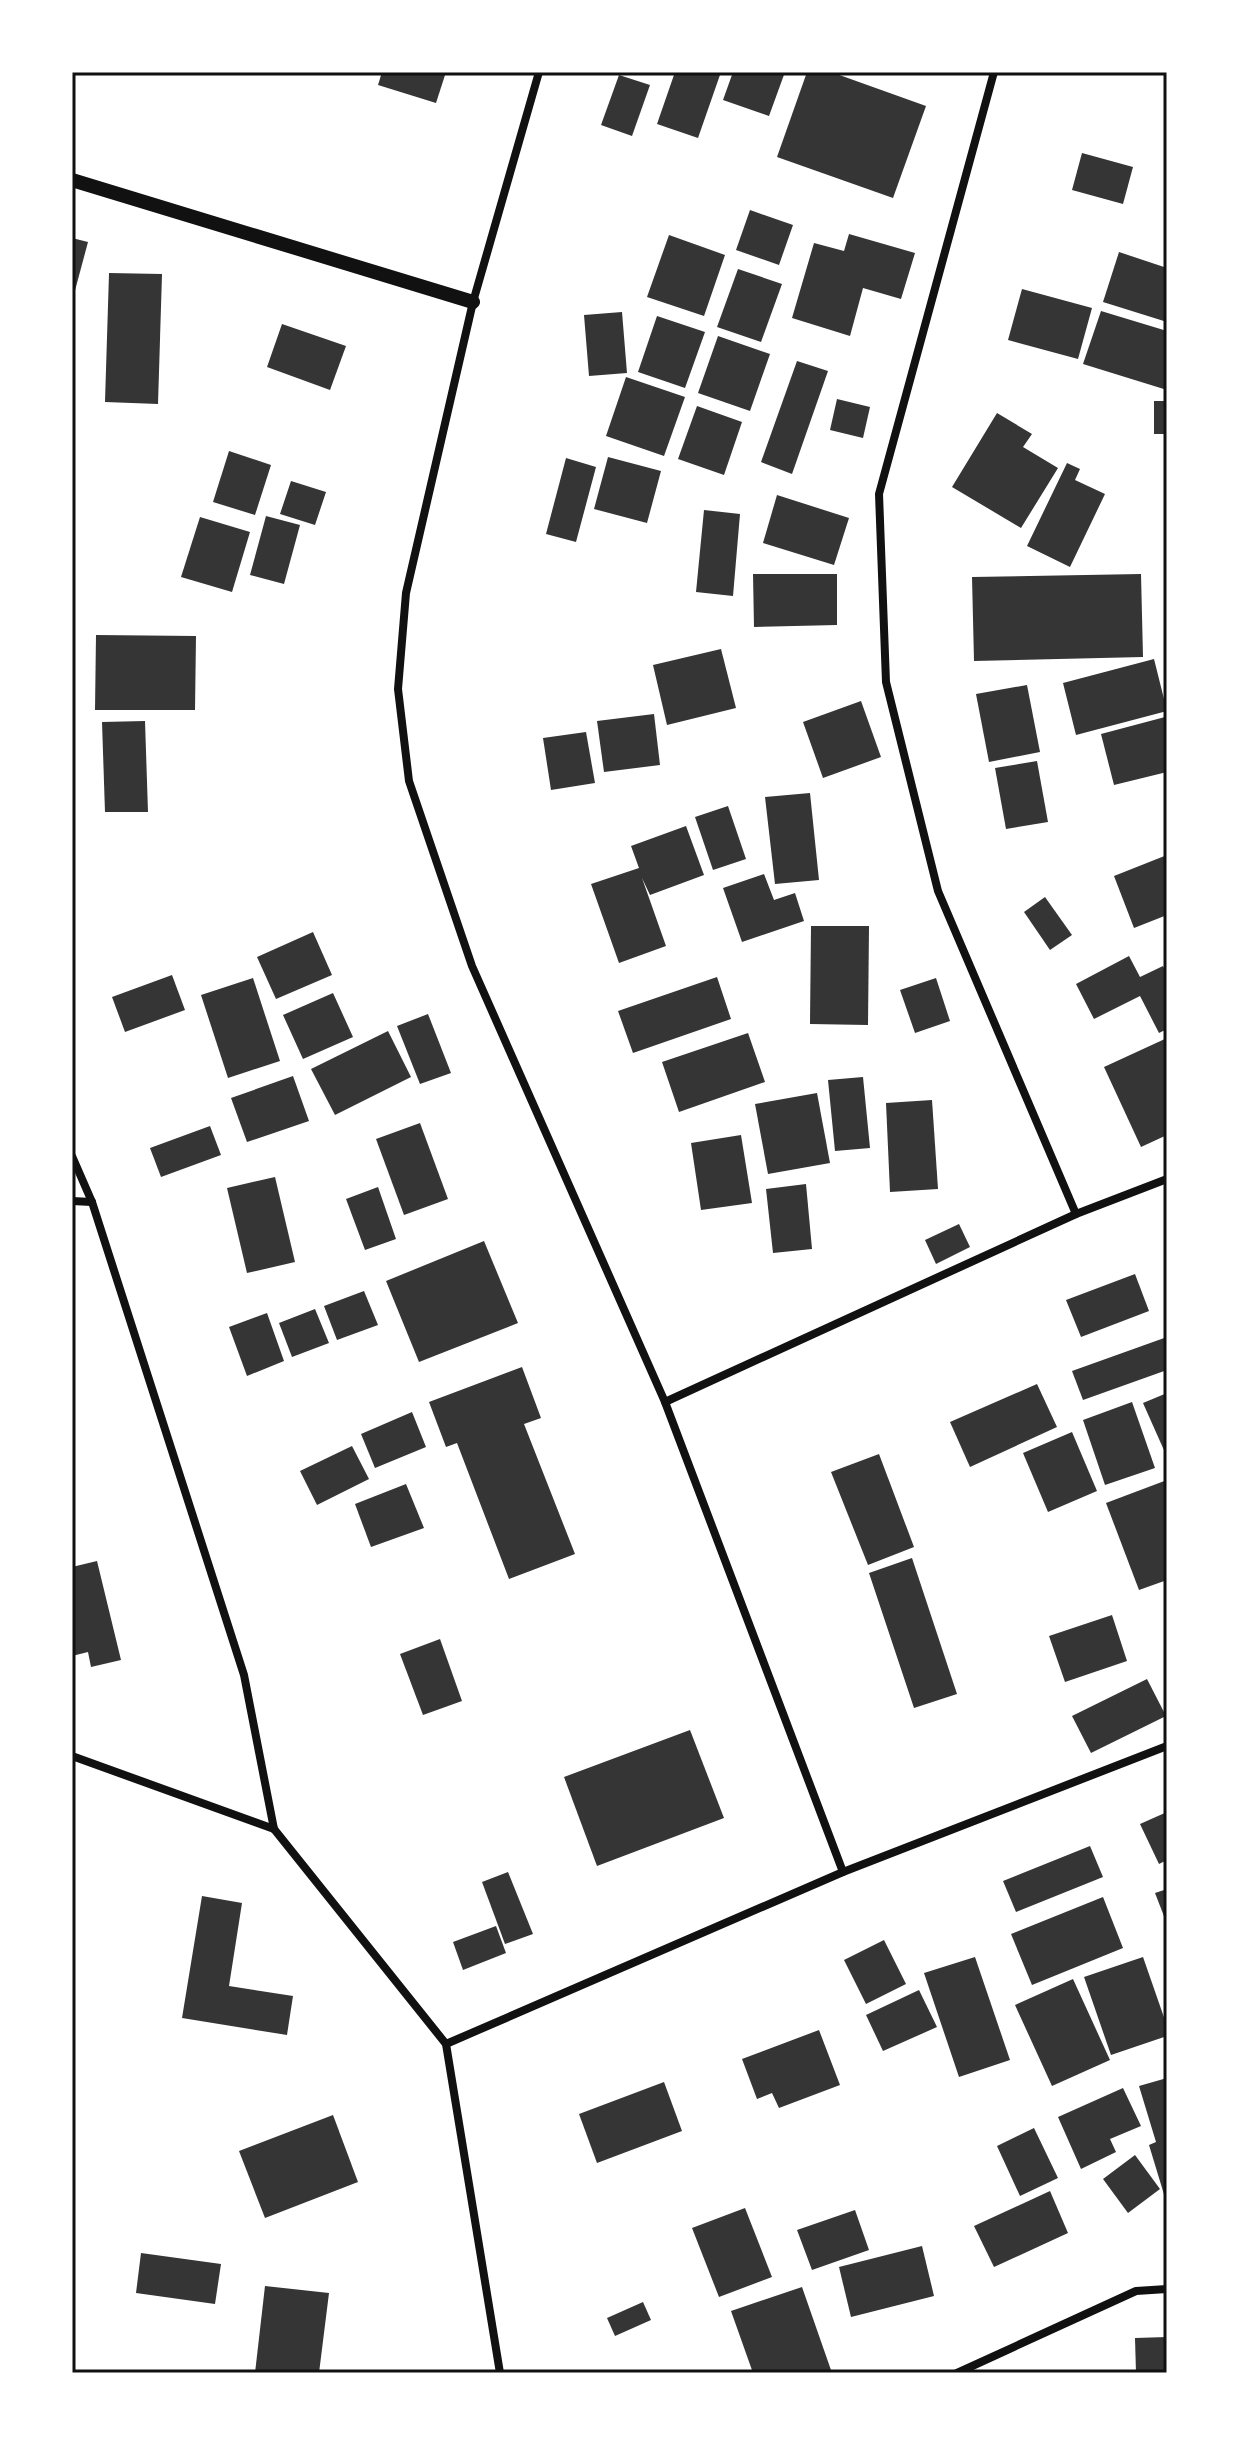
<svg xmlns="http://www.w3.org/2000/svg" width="1239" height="2445" viewBox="0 0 1239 2445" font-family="'Asap Condensed',sans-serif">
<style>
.building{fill:#353535}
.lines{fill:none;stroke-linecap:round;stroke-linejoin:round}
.minor{stroke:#111;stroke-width:8}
.tertiary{stroke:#111;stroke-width:14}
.neatline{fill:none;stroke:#111;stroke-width:3}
</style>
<rect width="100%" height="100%" fill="#fff"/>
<g class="building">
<polygon points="382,72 446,72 436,103 378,85"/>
<polygon points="675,72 721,72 698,138 657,124"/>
<polygon points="733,72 785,72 769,116 723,100"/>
<polygon points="807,72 831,72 926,106 893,198 777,157"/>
<polygon points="619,75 650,85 632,136 601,125"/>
<polygon points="1082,153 1133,167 1123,204 1072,190"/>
<polygon points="750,210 793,225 779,265 736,250"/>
<polygon points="849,234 915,253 901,299 863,288 850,336 792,318 814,243 844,251"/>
<polygon points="669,235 725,255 704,316 647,297"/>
<polygon points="72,238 88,242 73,298 72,298"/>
<polygon points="1119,252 1167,268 1167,322 1103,302"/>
<polygon points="738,269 782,284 761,342 717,327"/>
<polygon points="109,273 162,274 158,404 105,402"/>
<polygon points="1022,289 1092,308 1078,359 1008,340"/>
<polygon points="1101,311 1167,331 1167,390 1083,364"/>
<polygon points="622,312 627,373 589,376 584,315"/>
<polygon points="657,316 705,332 685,388 638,372"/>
<polygon points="282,324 346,346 330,390 267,367"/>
<polygon points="718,336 770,354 750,411 698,393"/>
<polygon points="797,361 828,371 792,474 761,462"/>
<polygon points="626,377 685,397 664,456 606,436"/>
<polygon points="837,399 870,407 863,438 830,430"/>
<rect x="1154" y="401" width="13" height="33"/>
<polygon points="697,406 742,422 724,475 678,459"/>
<polygon points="997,413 1032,434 1023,447 1058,468 1021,528 952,487"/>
<polygon points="229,451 271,465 255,515 213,502"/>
<polygon points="608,457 661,471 647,523 594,509"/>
<polygon points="566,458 596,467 576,542 546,534"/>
<polygon points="1067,463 1080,469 1075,480 1105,494 1070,567 1027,546"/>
<polygon points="291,481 326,492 315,525 280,514"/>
<polygon points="777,495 849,518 834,565 763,543"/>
<polygon points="704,510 740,514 733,596 696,592"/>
<polygon points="266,516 300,525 284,584 250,575"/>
<polygon points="200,517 250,532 232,592 181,577"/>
<polygon points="753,574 837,574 837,625 754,627"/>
<polygon points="1141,574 1143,657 974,661 972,577"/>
<polygon points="96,635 196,636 195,710 95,710"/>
<polygon points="721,649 736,708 667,725 653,665"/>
<polygon points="1154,659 1167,711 1076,735 1063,683"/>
<polygon points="1027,685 1040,752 989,762 976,694"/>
<polygon points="861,701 881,757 823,778 803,722"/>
<polygon points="654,714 660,765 604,772 597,721"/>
<polygon points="1165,717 1167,772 1114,785 1101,734"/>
<polygon points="145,721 148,812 105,812 102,722"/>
<polygon points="586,732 595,783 551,790 543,738"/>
<polygon points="1037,761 1048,822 1006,829 995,768"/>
<polygon points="810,793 819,880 775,884 765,797"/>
<polygon points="728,806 746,859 713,870 695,817"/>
<polygon points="686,826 704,875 650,895 642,878 666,946 619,963 591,884 639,868 631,846"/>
<polygon points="1167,855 1167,915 1134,928 1114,876"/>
<polygon points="764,874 774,900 795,893 804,921 742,942 723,888"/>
<polygon points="1045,897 1072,935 1050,950 1024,912"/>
<polygon points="811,926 869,926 868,1025 810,1024"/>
<polygon points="313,932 332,975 276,999 257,957"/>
<polygon points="1129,956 1140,977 1163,966 1167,974 1167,1029 1159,1033 1140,996 1094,1019 1076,984"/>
<polygon points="172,975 185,1010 125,1032 112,997"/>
<polygon points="717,977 731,1019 633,1053 618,1011"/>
<polygon points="253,978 280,1061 228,1078 201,995"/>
<polygon points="936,978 950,1021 915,1033 900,990"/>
<polygon points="333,993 353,1037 303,1059 283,1015"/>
<polygon points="428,1014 451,1073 420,1084 397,1026"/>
<polygon points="388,1031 411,1077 335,1115 311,1069"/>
<polygon points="748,1033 765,1082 679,1112 662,1062"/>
<polygon points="1167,1038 1167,1135 1141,1147 1104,1067"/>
<polygon points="293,1076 309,1121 247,1142 231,1098"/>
<polygon points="863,1077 870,1148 835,1151 828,1080"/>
<polygon points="817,1093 830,1163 768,1174 755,1104"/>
<polygon points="932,1100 938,1189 890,1192 886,1103"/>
<polygon points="420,1123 448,1199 404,1215 376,1139"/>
<polygon points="210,1126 221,1155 161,1177 150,1148"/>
<polygon points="741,1135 752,1203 701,1210 691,1143"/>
<polygon points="275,1177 295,1262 247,1273 227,1188"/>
<polygon points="806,1184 812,1249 773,1253 766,1189"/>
<polygon points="378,1187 396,1239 365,1250 346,1199"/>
<polygon points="959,1224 970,1247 936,1264 925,1240"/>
<polygon points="484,1241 518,1323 419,1362 386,1281"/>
<polygon points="1135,1274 1149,1311 1081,1337 1066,1300"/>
<polygon points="364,1291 378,1325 337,1340 324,1306"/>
<polygon points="315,1309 329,1343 292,1357 279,1323"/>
<polygon points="267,1313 284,1361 247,1376 229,1327"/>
<polygon points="1167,1337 1167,1370 1083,1400 1072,1371"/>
<polygon points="522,1367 541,1418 524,1424 575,1554 509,1579 457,1443 446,1447 429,1402"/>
<polygon points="1037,1384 1057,1427 970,1467 950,1422"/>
<polygon points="1167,1393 1167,1457 1143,1403"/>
<polygon points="1132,1402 1155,1468 1105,1485 1083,1420"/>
<polygon points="412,1412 426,1447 375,1468 361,1434"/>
<polygon points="1072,1432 1097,1491 1048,1512 1023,1453"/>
<polygon points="352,1446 369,1479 317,1505 300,1471"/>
<polygon points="879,1454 914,1547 868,1565 831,1472"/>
<polygon points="1167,1480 1167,1580 1139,1590 1106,1503"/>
<polygon points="406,1484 424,1528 371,1547 355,1504"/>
<polygon points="912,1558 957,1694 914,1708 869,1573"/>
<polygon points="97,1561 121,1660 91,1667 88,1652 72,1656 72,1567"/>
<polygon points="1112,1615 1127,1661 1065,1682 1049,1636"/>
<polygon points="440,1639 462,1701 423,1715 400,1654"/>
<polygon points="1147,1679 1166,1716 1091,1753 1072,1716"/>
<polygon points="690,1730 724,1818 597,1866 564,1777"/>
<polygon points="1167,1812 1167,1860 1159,1864 1140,1824"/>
<polygon points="1090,1846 1103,1877 1016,1912 1003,1881"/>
<polygon points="508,1872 533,1934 505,1944 482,1882"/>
<polygon points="1167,1889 1167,1924 1155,1893"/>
<polygon points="202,1896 242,1903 229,1986 293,1996 287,2035 182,2018"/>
<polygon points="1103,1897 1123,1948 1032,1985 1011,1934"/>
<polygon points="496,1926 506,1953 463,1970 453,1942"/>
<polygon points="884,1940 906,1984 866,2004 844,1960"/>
<polygon points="975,1957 1010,2060 959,2077 924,1973"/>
<polygon points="1143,1957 1167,2026 1167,2036 1111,2055 1084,1977"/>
<polygon points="1073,1979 1110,2060 1052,2086 1015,2005"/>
<polygon points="919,1990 937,2027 883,2051 866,2015"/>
<polygon points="819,2030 840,2085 779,2108 772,2093 757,2099 742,2059"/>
<polygon points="1167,2078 1167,2201 1166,2201 1149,2145 1156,2142 1139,2086"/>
<polygon points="664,2082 682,2131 597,2163 579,2114"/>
<polygon points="1123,2088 1141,2126 1110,2139 1116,2152 1081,2169 1058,2117"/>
<polygon points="333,2115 358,2182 265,2218 239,2151"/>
<polygon points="1034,2128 1058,2178 1020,2196 997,2146"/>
<polygon points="1135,2155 1160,2189 1128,2213 1103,2179"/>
<polygon points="1050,2191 1068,2233 994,2267 974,2226"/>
<polygon points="745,2208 772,2277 719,2297 692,2228"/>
<polygon points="855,2210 869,2250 812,2270 797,2230"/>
<polygon points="922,2246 934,2296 851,2317 839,2267"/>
<polygon points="141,2253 221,2264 215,2304 136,2293"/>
<polygon points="265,2286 329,2293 319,2373 255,2373"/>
<polygon points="802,2287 832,2373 753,2373 731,2311"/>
<polygon points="643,2302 651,2320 615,2336 607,2318"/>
<polygon points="1167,2337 1167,2373 1136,2373 1135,2338"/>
</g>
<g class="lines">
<g class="minor">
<polyline points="539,72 473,302 406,593 398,689 409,781 472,966 665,1402 843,1872"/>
<polyline points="994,72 879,494 886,682 938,891 1076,1214"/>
<polyline points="72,1156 92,1202 244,1675 274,1829"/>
<polyline points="72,1201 92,1202"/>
<polyline points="665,1402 1076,1214 1167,1179"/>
<polyline points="72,1756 274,1829 446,2044 500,2373"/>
<polyline points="446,2044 843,1872 1167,1746"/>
<polyline points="957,2373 1136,2291 1167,2289"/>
</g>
<polyline class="tertiary" points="72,180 473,302"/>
</g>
<rect width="1239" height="2445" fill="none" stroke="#ffffff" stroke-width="148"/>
<rect x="74" y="74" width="1091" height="2297" class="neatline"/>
</svg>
